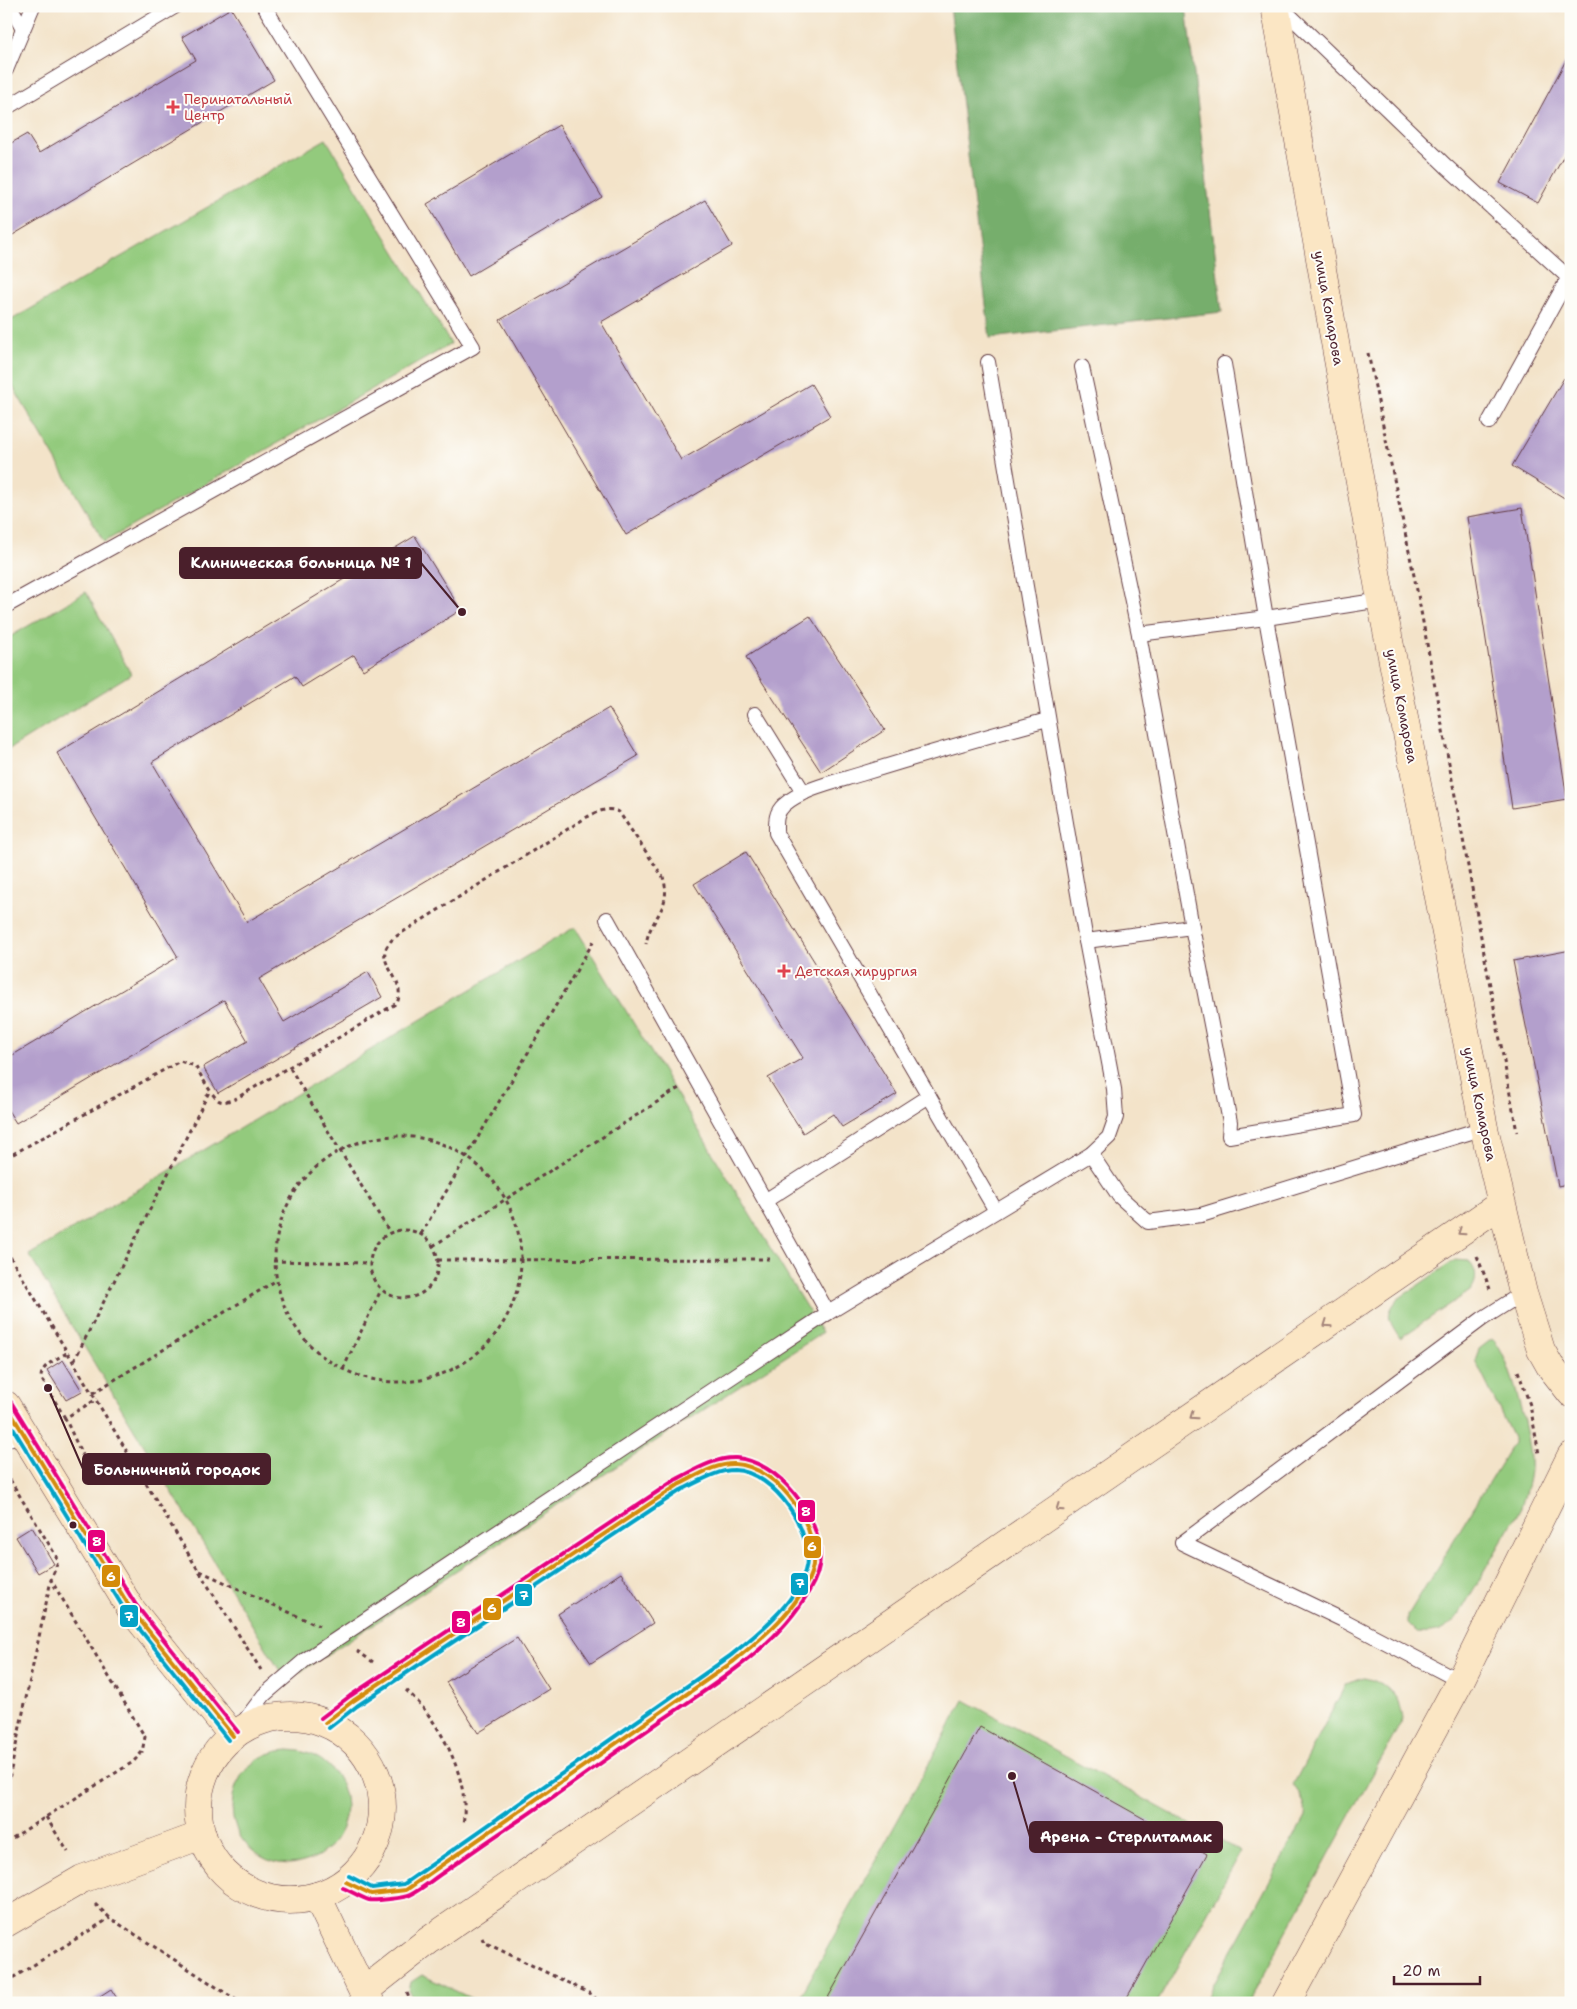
<svg xmlns="http://www.w3.org/2000/svg" width="1577" height="2009" viewBox="0 0 1577 2009" font-family="'Shantell Sans',sans-serif">
<style>
.green{fill:#93ca7d;stroke:#6e7454}
.forest{fill:#76ae6c;stroke:#60664c}
.building{fill:#b39fcc}
.lines{fill:none;stroke-linecap:round;stroke-linejoin:round}
.lane-casing{stroke:#633c43;stroke-width:16}
.secondary-casing{stroke:#633c43;stroke-width:29}
.path{stroke:#633c43;stroke-width:3;stroke-dasharray:4 4;stroke-linecap:butt}
.lane{stroke:#fff;stroke-width:14}
.secondary{stroke:#fbe6c4;stroke-width:28}
.bus-1-casing{stroke:#fdfcf7;stroke-width:8}
.bus-2-casing{stroke:#fdfcf7;stroke-width:8}
.bus-3-casing{stroke:#fdfcf7;stroke-width:8}
.bus-1{stroke:#d48b09;stroke-width:4}
.bus-2{stroke:#04a2c6;stroke-width:4}
.bus-3{stroke:#e5007d;stroke-width:4}
.oneway{stroke:#a28278}
.health-dot{fill:#e0444e;stroke:#fdfcf7;stroke-width:2}
.bus-dot{fill:#4a1f2b;stroke:#fdfcf7;stroke-width:2}
.labels{text-anchor:middle;dominant-baseline:central;stroke-width:4;stroke-linejoin:round;paint-order:stroke}
.health-label{font-size:14px;fill:#be3a42;stroke:#fdfcf7;text-anchor:start}
.street-label{font-size:14px;fill:#4a1f2b;stroke:#fdfcf7}
.leader{fill:none;stroke:#4a1f2b;stroke-width:2}
.callout-dot{fill:#4a1f2b;stroke:#fdfcf7;stroke-width:2}
.callout{fill:#4a1f2b;stroke:#4a1f2b;stroke-width:2}
.callout-label{font-size:15px;text-anchor:middle;font-weight:bold;fill:#fff}
.line-badge{stroke:#fdfcf7;stroke-width:2}
.badge-label{font-size:14px;text-anchor:middle;font-weight:bold;fill:#fff}
</style>
<rect width="100%" height="100%" fill="#fdfcf7"/>
<filter id="ink" filterUnits="userSpaceOnUse"><feTurbulence type="fractalNoise" baseFrequency=".02" numOctaves="2"/><feDisplacementMap in="SourceGraphic" scale="10" xChannelSelector="R" yChannelSelector="G"/><feConvolveMatrix kernelMatrix="1 2 1 2 8 2 1 2 1" color-interpolation-filters="sRGB"/></filter>
<filter id="wash" filterUnits="userSpaceOnUse"><feTurbulence type="fractalNoise" baseFrequency=".0096" numOctaves="4" result="noise"/><feDisplacementMap in="SourceGraphic" scale="20" xChannelSelector="R" yChannelSelector="G"/><feGaussianBlur stdDeviation="1.12" result="paint"/><feColorMatrix in="noise" values="0 0 0 0 0 0 0 0 0 0 0 0 0 0 0 0 0 1.4 0 .05"/><feComposite in="paint" operator="in"/></filter>
<g filter="url(#wash)">
<rect width="100%" height="100%" fill="#f3e3c9"/>
<g class="green">
<polygon points="326,139 451,344 104,542 6,375 6,323"/>
<polygon points="86,592 131,674 6,751 6,639"/>
<polygon points="575,927 822,1333 286,1681 29,1255"/>
<path d="M1455,1260L1469,1261C1477,1271 1478,1281 1470,1291L1400,1338C1389,1321 1384,1315 1398,1299Z"/>
<path d="M1492,1339C1510,1352 1533,1447 1530,1470C1529,1483 1524,1496 1521,1508L1460,1613C1449,1629 1437,1635 1417,1633L1408,1624V1615L1513,1443V1438L1475,1360L1479,1349Z"/>
<path d="M1364,1678C1385,1682 1401,1696 1403,1719L1248,2003H1203L1305,1817C1307,1804 1301,1795 1293,1785L1346,1684Z"/>
<polygon points="964,1700 1241,1852 1157,2003 797,2003"/>
<circle cx="289" cy="1807" r="57"/>
<polygon points="422,1975 481,2003 418,2003 409,1991 411,1982"/>
</g>
<polygon class="forest" points="950,6 1186,6 1222,312 990,338"/>
<g id="blocks">
<g class="building">
<polygon points="231,8 274,80 6,239 6,146 27,134 39,153 196,60 182,37"/>
<polygon points="1571,51 1571,143 1538,203 1500,183"/>
<polygon points="559,125 602,197 469,276 427,204"/>
<polygon points="705,200 732,246 601,322 681,460 811,384 830,416 626,535 500,320"/>
<polygon points="1564,378 1571,382 1571,502 1512,466"/>
<polygon points="1522,508 1567,799 1512,808 1467,517"/>
<polygon points="415,536 461,610 363,670 354,655 302,687 295,676 152,762 247,922 609,708 638,756 259,979 284,1022 368,972 382,997 218,1093 203,1067 248,1041 224,1000 16,1123 6,1107 6,1059 178,957 57,753"/>
<polygon points="810,616 885,730 821,772 746,657"/>
<polygon points="746,852 897,1094 842,1127 833,1114 803,1133 768,1078 803,1058 694,884"/>
<polygon points="1571,950 1571,1183 1558,1186 1513,961"/>
<polygon points="63,1360 82,1391 66,1400 47,1370"/>
<polygon points="32,1527 54,1564 38,1573 16,1537"/>
<polygon points="621,1573 653,1623 591,1663 558,1614"/>
<polygon points="517,1638 549,1689 478,1733 446,1682"/>
<polygon points="980,1727 1207,1854 1124,2003 825,2003"/>
<polygon points="111,1989 120,2003 89,2003"/>
</g>
</g>
</g>
<g filter="url(#ink)">
<use href="#blocks" fill-opacity="0" stroke="#633c43" stroke-width="1"/>
<g class="lines">
<defs>
<g id="lane">
<polyline points="10,6 23,29"/>
<polyline points="1280,6 1446,166 1568,277"/>
<polyline points="6,70 33,6"/>
<polyline points="6,108 176,6"/>
<polyline points="1082,367 1139,634 1266,618 1381,600"/>
<polyline points="1489,422 1571,273"/>
<polyline points="6,606 473,347 264,6"/>
<polyline points="1139,634 1192,927 1230,1122 1229,1136 1354,1115 1266,618 1224,364"/>
<polyline points="755,714 804,793"/>
<polyline points="607,919 828,1313"/>
<polyline points="1086,941 1192,927"/>
<polyline points="1091,1154 1119,1196 1148,1222 1201,1215 1484,1128"/>
<polyline points="765,1201 929,1096"/>
<path d="M996,1211L776,833C776,822 775,813 784,805C801,789 839,781 861,774C923,755 985,736 1048,720"/>
<polyline points="6,1441 22,1432"/>
<polyline points="1460,1681 1343,1620 1182,1543 1482,1319 1523,1293"/>
<path d="M325,1723L353,1701L678,1485C695,1477 714,1465 734,1464C772,1462 815,1522 814,1556C813,1570 809,1580 802,1591C766,1646 706,1681 654,1718C572,1777 489,1833 406,1890L371,1894L346,1882"/>
<polyline points="233,1736 264,1695 305,1660 828,1313 1091,1154 1109,1137 1116,1117 1114,1089 1086,941 988,362"/>
</g>
<g id="secondary">
<polyline points="1275,6 1381,600 1484,1128 1523,1293 1541,1350 1550,1366 1571,1393"/>
<polyline points="6,1405 131,1609 233,1736"/>
<circle cx="290" cy="1808" r="92"/>
<polyline points="317,1896 363,1992 371,2003"/>
<polyline points="6,1923 82,1879 202,1835"/>
<polyline points="363,1992 428,1941 1501,1204"/>
<polyline points="1286,2003 1460,1681 1571,1456"/>
</g>
</defs>
<use href="#lane" class="lane-casing"/>
<use href="#secondary" class="secondary-casing"/>
<g class="path">
<polyline points="1368,353 1418,595 1517,1132"/>
<polyline points="290,1068 390,1233"/>
<circle cx="398" cy="1259" r="123"/>
<path d="M6,1158L180,1061L195,1066C200,1073 213,1099 220,1101C225,1103 231,1100 235,1099L397,1003C409,975 366,962 395,937L587,817C598,812 607,806 619,812L663,877C673,909 650,917 646,944"/>
<circle cx="404" cy="1264" r="34"/>
<polyline points="421,1234 595,939"/>
<polyline points="433,1246 679,1088"/>
<polyline points="6,1250 198,1570 261,1670"/>
<polyline points="1477,1256 1490,1289"/>
<polyline points="438,1260 773,1259"/>
<polyline points="273,1261 370,1263"/>
<polyline points="1567,1330 1571,1336"/>
<polyline points="74,1361 210,1090"/>
<polyline points="343,1369 381,1290"/>
<polyline points="1518,1371 1530,1405 1539,1454"/>
<polyline points="93,1393 277,1280"/>
<path d="M65,1418L41,1378C41,1364 58,1359 68,1352"/>
<polyline points="83,1465 83,1457 65,1418 97,1399"/>
<polyline points="6,1473 56,1556 57,1564 51,1580 145,1737 142,1752 133,1762 6,1842"/>
<polyline points="200,1571 319,1626"/>
<polyline points="357,1651 373,1662"/>
<path d="M406,1690C439,1719 471,1779 463,1824"/>
<polyline points="6,1793 51,1580"/>
<polyline points="46,1817 68,1852"/>
<polyline points="95,1904 110,1918 241,2003"/>
<polyline points="482,1938 484,1942 593,1995 599,2003"/>
<polyline points="6,1982 110,1918"/>
<polyline points="407,1993 411,2003"/>
</g>
<use href="#lane" class="lane"/>
<use href="#secondary" class="secondary"/>
<defs>
<g id="bus-1">
<polyline points="6,1405 131,1609 233,1736"/>
<path d="M325,1723L353,1701L678,1485C695,1477 715,1463 735,1464C779,1466 825,1532 811,1573C799,1608 761,1639 734,1661L406,1890L371,1894L346,1882"/>
</g>
<g id="bus-2">
<polyline points="6,1417 126,1612 228,1740"/>
<path d="M329,1728L357,1706L681,1490C697,1483 716,1470 734,1470C774,1471 817,1534 805,1571C794,1605 756,1635 730,1656L404,1884L372,1888L349,1876"/>
</g>
<g id="bus-3">
<polyline points="11,1402 136,1605 238,1732"/>
<path d="M321,1718L350,1696L675,1480C693,1471 715,1457 736,1458C778,1461 820,1515 820,1556C820,1568 815,1581 809,1591C776,1649 712,1685 659,1722C613,1754 568,1787 521,1819C495,1836 469,1854 444,1872C433,1879 422,1889 410,1895C404,1898 375,1901 369,1900C361,1898 351,1891 343,1888"/>
</g>
</defs>
<use href="#bus-1" class="bus-1-casing"/>
<use href="#bus-2" class="bus-2-casing"/>
<use href="#bus-3" class="bus-3-casing"/>
<use href="#bus-1" class="bus-1"/>
<use href="#bus-2" class="bus-2"/>
<use href="#bus-3" class="bus-3"/>
</g>
<defs><path id="oneway-chevron" d="M-2-3.5L2.5 0L-2 3.5" fill="none" stroke-width="1.6" stroke-linecap="round" stroke-linejoin="round" transform="scale(1.25)"/></defs>
<g class="oneway">
<use href="#oneway-chevron" transform="translate(1461 1232) rotate(146)"/>
<use href="#oneway-chevron" transform="translate(1327 1324) rotate(145)"/>
<use href="#oneway-chevron" transform="translate(1193 1416) rotate(145)"/>
<use href="#oneway-chevron" transform="translate(1059 1508) rotate(145)"/>
</g>
</g>
<g class="health-dot">
<path d="M170.5 99.5h5v5h5v5h-5v5h-5v-5h-5v-5h5z"/>
<path d="M781.5 963.5h5v5h5v5h-5v5h-5v-5h-5v-5h5z"/>
</g>
<circle class="bus-dot" cx="73" cy="1525" r="4.5"/>
<g class="labels">
<g class="health-label">
<text x="184" y="99">Перинатальный<tspan x="184" dy="16">Центр</tspan></text>
<text x="795" y="971">Детская хирургия</text>
</g>
<g class="street-label">
<text transform="translate(1329 308) rotate(80)">улица Комарова</text>
<text transform="translate(1402 706) rotate(79)">улица Комарова</text>
<text transform="translate(1480 1104) rotate(78)">улица Комарова</text>
</g>
</g>
<path class="leader" d="M462 612L421 563M48 1388L83 1469M1012 1776L1030 1837"/>
<g class="callout-dot">
<circle cx="462" cy="612" r="5"/>
<circle cx="48" cy="1388" r="5"/>
<circle cx="1012" cy="1776" r="5"/>
</g>
<g class="callout">
<rect x="180" y="548" width="241" height="30" rx="5"/>
<rect x="83" y="1454" width="187" height="30" rx="5"/>
<rect x="1030" y="1822" width="192" height="30" rx="5"/>
</g>
<g class="callout-label">
<text x="301" y="568">Клиническая больница № 1</text>
<text x="177" y="1475">Больничный городок</text>
<text x="1126" y="1842">Арена - Стерлитамак</text>
</g>
<g class="line-badge">
<rect x="797" y="1499" width="19" height="24" rx="5" fill="#e5007d"/>
<rect x="87" y="1529" width="19" height="24" rx="5" fill="#e5007d"/>
<rect x="803" y="1535" width="19" height="24" rx="5" fill="#d48b09"/>
<rect x="101" y="1564" width="20" height="24" rx="5" fill="#d48b09"/>
<rect x="790" y="1572" width="19" height="24" rx="5" fill="#04a2c6"/>
<rect x="514" y="1583" width="19" height="24" rx="5" fill="#04a2c6"/>
<rect x="482" y="1597" width="20" height="24" rx="5" fill="#d48b09"/>
<rect x="119" y="1604" width="20" height="24" rx="5" fill="#04a2c6"/>
<rect x="451" y="1610" width="20" height="24" rx="5" fill="#e5007d"/>
</g>
<g class="badge-label">
<text x="806" y="1516">8</text>
<text x="97" y="1546">8</text>
<text x="812" y="1551">6</text>
<text x="111" y="1581">6</text>
<text x="800" y="1588">7</text>
<text x="524" y="1600">7</text>
<text x="492" y="1613">6</text>
<text x="129" y="1621">7</text>
<text x="461" y="1627">8</text>
</g>
<rect width="1577" height="2009" fill="none" stroke="#fdfcf7" stroke-width="25"/>
<path d="M1394 1976v8h86v-8" fill="none" stroke="#4a1f2b" stroke-width="2.5"/>
<text x="1402" y="1976" font-size="15" fill="#4a1f2b" stroke="#fdfcf7" stroke-width="4" paint-order="stroke">20 m</text>
</svg>
